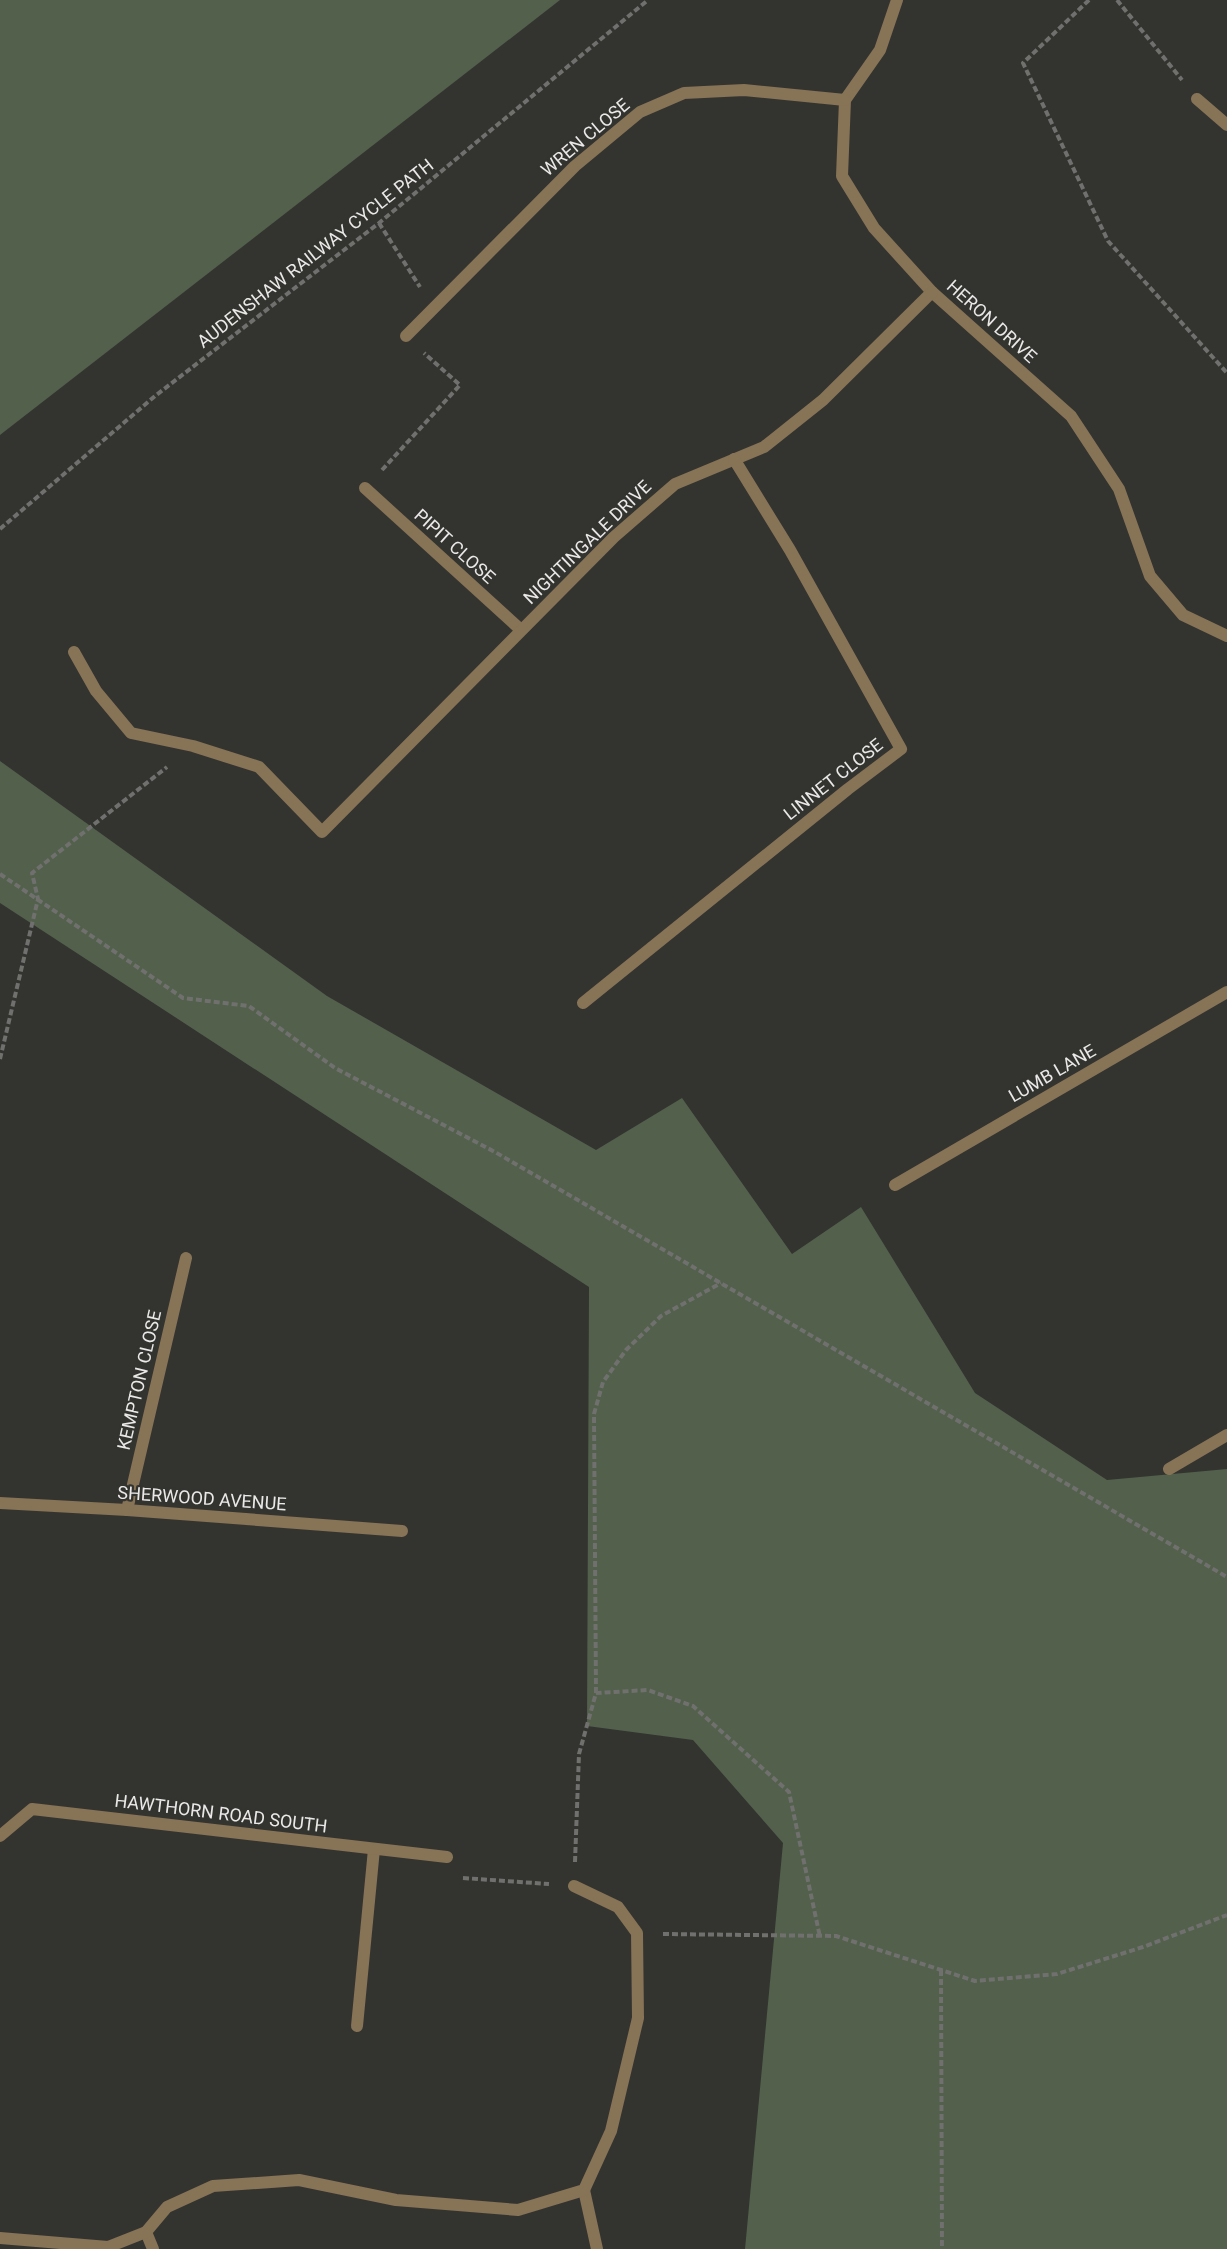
<svg xmlns="http://www.w3.org/2000/svg" width="1227" height="2249" viewBox="0 0 1227 2249" font-family="Roboto,sans-serif">
<style>
.green{fill:#52604c}
.lines{fill:none;stroke-linecap:round;stroke-linejoin:round}
.path{stroke:#70706e;stroke-width:4;stroke-dasharray:6 3;stroke-linecap:butt}
.lane{stroke:#877355;stroke-width:12}
.street{stroke:#877355;stroke-width:12}
.labels{text-anchor:middle;dominant-baseline:central;stroke-width:4.5;stroke-linejoin:round;paint-order:stroke}
.street-label{font-size:18px;fill:#eae9e8;stroke:#333330}
</style>
<rect width="100%" height="100%" fill="#333330"/>
<g class="green">
<polygon points="0,0 560,0 0,435"/>
<polygon points="0,761 327,996 596,1150 682,1098 792,1254 861,1207 975,1393 1107,1480 1227,1469 1227,2249 745,2249 783,1843 693,1740 587,1726 589,1287 0,903"/>
</g>
<g class="lines">
<g class="path">
<polyline points="1089,0 1023,63 1108,241 1227,373"/>
<polyline points="1117,0 1182,80"/>
<polyline points="379,223 420,287"/>
<polyline points="382,470 460,385 424,353"/>
<polyline points="0,529 155,396 379,223 648,0"/>
<polyline points="0,874 183,998 249,1006 335,1068 495,1152 1227,1577"/>
<polyline points="0,1059 38,899 32,873 167,767"/>
<polyline points="596,1693 594,1414 603,1382 626,1350 661,1316 721,1283"/>
<polyline points="575,1862 579,1754 596,1693 648,1690 693,1706 789,1792 820,1937"/>
<polyline points="463,1878 549,1884"/>
<polyline points="663,1934 836,1936 975,1981 1057,1974 1143,1947 1227,1915"/>
<polyline points="941,1970 942,2249"/>
</g>
<polyline class="lane" points="357,2026 374,1849"/>
<g class="street">
<polyline points="897,0 880,50 845,100 842,176 874,228 932,292 1071,416 1119,489 1150,576 1183,615 1227,636"/>
<polyline points="1197,99 1227,125"/>
<polyline points="406,336 575,166 640,112 684,93 744,90 845,100"/>
<polyline points="365,488 521,630"/>
<polyline points="74,652 96,691 131,733 193,746 259,767 322,832 614,537 675,484 764,447 823,400 932,292"/>
<polyline points="583,1003 848,789 901,749 790,550 734,459"/>
<polyline points="895,1185 1227,992"/>
<polyline points="1169,1469 1227,1435"/>
<polyline points="0,1503 127,1510 402,1531"/>
<polyline points="127,1510 186,1258"/>
<polyline points="0,1836 32,1809 447,1857"/>
<polyline points="584,2190 597,2249"/>
<polyline points="146,2232 153,2249"/>
<polyline points="0,2238 108,2247 146,2232 167,2207 213,2186 299,2180 396,2200 518,2210 584,2190 611,2131 638,2018 637,1933 618,1907 574,1886"/>
</g>
</g>
<g class="labels">
<g class="street-label">
<text transform="translate(585 137) rotate(-40)">WREN CLOSE</text>
<text transform="translate(315 253) rotate(-38)">AUDENSHAW RAILWAY CYCLE PATH</text>
<text transform="translate(992 321) rotate(42)">HERON DRIVE</text>
<text transform="translate(587 542) rotate(-44)">NIGHTINGALE DRIVE</text>
<text transform="translate(455 546) rotate(42)">PIPIT CLOSE</text>
<text transform="translate(833 779) rotate(-38)">LINNET CLOSE</text>
<text transform="translate(1052 1073) rotate(-30)">LUMB LANE</text>
<text transform="translate(139 1380) rotate(-77)">KEMPTON CLOSE</text>
<text transform="translate(202 1498) rotate(4)">SHERWOOD AVENUE</text>
<text transform="translate(221 1813) rotate(7)">HAWTHORN ROAD SOUTH</text>
</g>
</g>
</svg>
